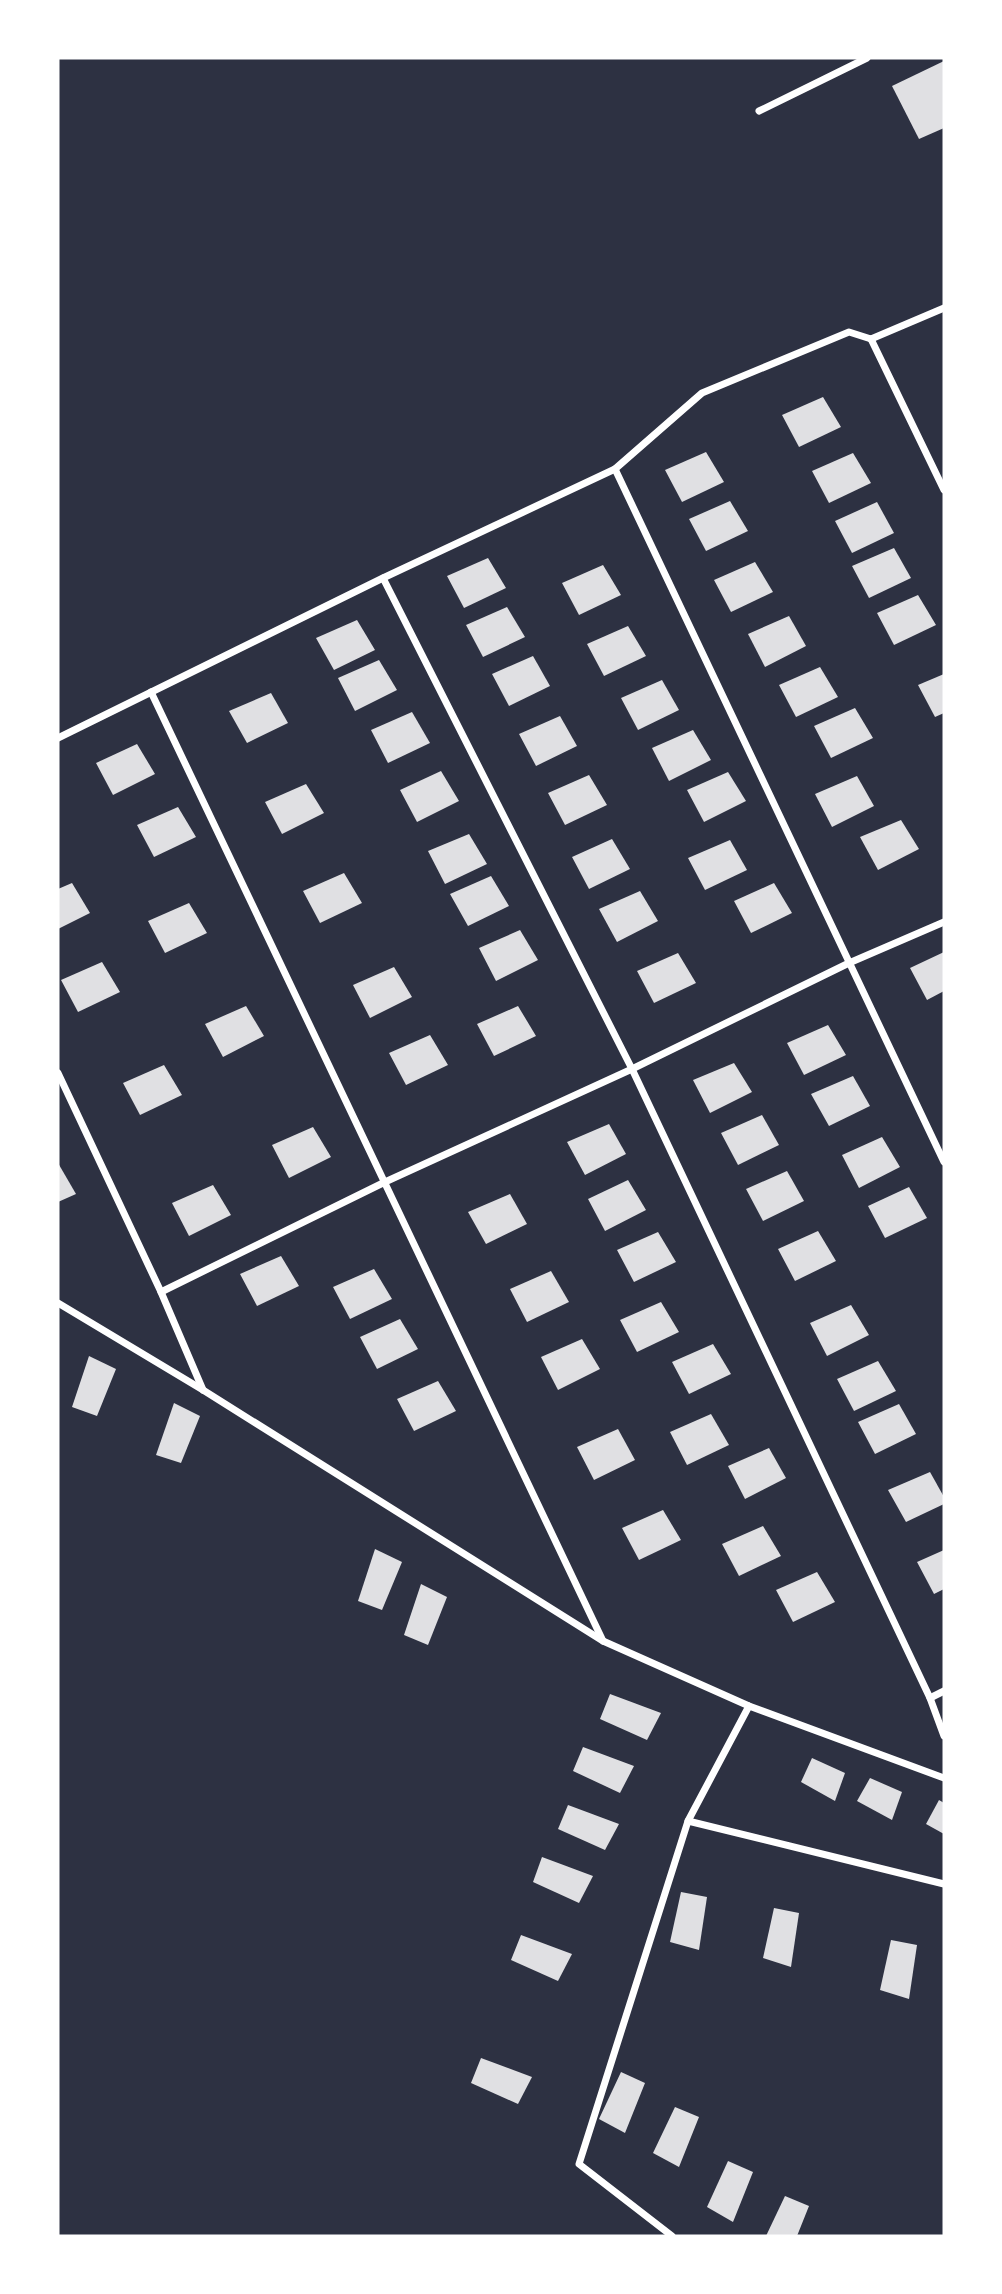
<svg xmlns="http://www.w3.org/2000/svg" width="1002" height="2294" viewBox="0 0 1002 2294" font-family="'Crimson Pro',serif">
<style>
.building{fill:#e0e0e3}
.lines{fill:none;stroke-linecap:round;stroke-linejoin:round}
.minor{stroke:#fff;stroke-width:7}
</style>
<rect width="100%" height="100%" fill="#2d3142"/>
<g class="building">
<polygon points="944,61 944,128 919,139 892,86"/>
<polygon points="823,397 841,427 799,447 782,415"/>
<polygon points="706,452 724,482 682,502 665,470"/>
<polygon points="853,453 871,483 829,503 812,471"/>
<polygon points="730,501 748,531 706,551 689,519"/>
<polygon points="877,502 894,533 852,553 835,521"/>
<polygon points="894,548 911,578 869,598 852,566"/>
<polygon points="488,558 506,588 464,608 447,576"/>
<polygon points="755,562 773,592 731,612 714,580"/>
<polygon points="603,565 621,595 579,615 562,583"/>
<polygon points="918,595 936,625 894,645 877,613"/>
<polygon points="507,607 525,637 483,657 466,625"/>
<polygon points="789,616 806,646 765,667 748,634"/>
<polygon points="357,620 375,650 334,670 316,638"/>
<polygon points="628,626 646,656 604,676 587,644"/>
<polygon points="533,656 550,686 509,706 492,674"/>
<polygon points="379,660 397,690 355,711 338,678"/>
<polygon points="820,667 838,697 796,717 779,685"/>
<polygon points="944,674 944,713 935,717 918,685"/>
<polygon points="662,680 679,710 638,730 621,698"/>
<polygon points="271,693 288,723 247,743 229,711"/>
<polygon points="855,708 873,738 831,758 814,726"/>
<polygon points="412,712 430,743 388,763 371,730"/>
<polygon points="560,716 577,746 536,766 519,734"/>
<polygon points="693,730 711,760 669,781 652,748"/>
<polygon points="137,744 155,774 113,795 96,763"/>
<polygon points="441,771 459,801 417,822 400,790"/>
<polygon points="728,772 746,801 704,822 687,790"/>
<polygon points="589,775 607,805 565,825 548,793"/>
<polygon points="857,776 874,806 832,827 815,794"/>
<polygon points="306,784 324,813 282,834 265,802"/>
<polygon points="178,807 196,837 154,857 137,825"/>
<polygon points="901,820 919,849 878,870 860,837"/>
<polygon points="469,834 487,864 445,884 428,851"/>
<polygon points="612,839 630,869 589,889 572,857"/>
<polygon points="730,840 747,870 705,890 688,858"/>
<polygon points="344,873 362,903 320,923 303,891"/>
<polygon points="491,876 509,906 468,926 450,894"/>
<polygon points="72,883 90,913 58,929 58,889"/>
<polygon points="774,883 792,913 751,933 734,901"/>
<polygon points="640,891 658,921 617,942 599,909"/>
<polygon points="189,903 207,933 165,953 148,921"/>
<polygon points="520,930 538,960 496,981 479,948"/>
<polygon points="944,952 944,991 927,1000 910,968"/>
<polygon points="678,953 696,983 654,1003 637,971"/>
<polygon points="102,962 120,992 78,1012 61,980"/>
<polygon points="394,967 412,997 370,1018 353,985"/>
<polygon points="246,1006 264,1036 223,1057 205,1024"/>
<polygon points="518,1006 536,1036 494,1056 477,1024"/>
<polygon points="828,1025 846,1055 804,1075 787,1043"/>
<polygon points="430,1035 448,1065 406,1085 389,1053"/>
<polygon points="734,1063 752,1092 710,1113 693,1080"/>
<polygon points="164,1065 182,1095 140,1115 123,1083"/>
<polygon points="853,1076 870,1106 829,1126 811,1094"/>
<polygon points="762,1115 779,1145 738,1165 721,1133"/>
<polygon points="609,1124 626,1154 585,1175 567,1142"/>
<polygon points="313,1127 331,1157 289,1178 272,1145"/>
<polygon points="882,1137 900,1167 859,1188 842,1155"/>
<polygon points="58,1163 76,1194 58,1202"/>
<polygon points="787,1171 804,1201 763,1221 746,1189"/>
<polygon points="628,1180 646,1210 605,1231 588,1199"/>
<polygon points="213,1185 231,1215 189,1236 172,1203"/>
<polygon points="909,1187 927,1218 885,1238 868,1206"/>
<polygon points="510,1194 527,1224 486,1244 468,1212"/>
<polygon points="818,1231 836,1261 795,1281 778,1249"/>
<polygon points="658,1232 676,1262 634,1282 617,1250"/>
<polygon points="281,1256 299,1286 257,1306 240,1274"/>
<polygon points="374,1269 392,1299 350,1319 333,1287"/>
<polygon points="551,1271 569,1302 527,1322 510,1289"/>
<polygon points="661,1302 679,1332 637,1352 620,1320"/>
<polygon points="851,1305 869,1335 827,1356 810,1323"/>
<polygon points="400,1319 418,1349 377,1369 360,1337"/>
<polygon points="582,1339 600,1369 558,1390 541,1357"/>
<polygon points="713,1344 731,1374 689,1394 672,1362"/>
<polygon points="89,1356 116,1369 97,1416 72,1407"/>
<polygon points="878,1361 896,1391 854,1411 837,1379"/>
<polygon points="438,1381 456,1411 414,1431 397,1399"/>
<polygon points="174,1403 200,1416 181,1463 156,1455"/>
<polygon points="899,1404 916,1434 875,1454 858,1422"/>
<polygon points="711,1414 729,1445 687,1465 670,1432"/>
<polygon points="618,1429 635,1460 594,1480 577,1447"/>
<polygon points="769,1448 786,1478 745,1499 728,1466"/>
<polygon points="930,1472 944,1497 944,1504 906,1522 888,1490"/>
<polygon points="663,1510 681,1540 639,1560 622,1528"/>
<polygon points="763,1526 781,1556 739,1576 722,1544"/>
<polygon points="375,1549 402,1562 382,1610 358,1601"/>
<polygon points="944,1550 944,1589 934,1594 917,1562"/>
<polygon points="817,1572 835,1602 793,1622 776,1590"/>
<polygon points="421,1584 447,1597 428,1645 404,1635"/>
<polygon points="610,1694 661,1713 647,1740 600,1719"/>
<polygon points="583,1747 634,1766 620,1793 573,1771"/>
<polygon points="812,1758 845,1773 835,1801 801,1782"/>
<polygon points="870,1778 902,1792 892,1820 857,1801"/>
<polygon points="939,1800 944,1803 944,1834 926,1824"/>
<polygon points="568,1805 619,1824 605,1850 558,1829"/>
<polygon points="542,1857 593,1876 579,1903 533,1882"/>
<polygon points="681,1892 707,1897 699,1950 670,1942"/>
<polygon points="774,1908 799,1913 791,1967 763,1958"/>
<polygon points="521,1935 572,1954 558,1981 511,1960"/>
<polygon points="891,1940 917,1945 909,1999 880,1990"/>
<polygon points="481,2058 532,2077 518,2104 471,2083"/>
<polygon points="621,2072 645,2083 625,2133 599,2119"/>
<polygon points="675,2107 699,2117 679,2167 653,2153"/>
<polygon points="728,2161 753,2172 733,2222 707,2207"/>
<polygon points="785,2196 809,2206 797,2236 766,2236"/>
</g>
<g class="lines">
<g class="minor">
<polyline points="759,111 867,58"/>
<polyline points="871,339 944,490"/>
<polyline points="615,469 944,1162"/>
<polyline points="383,578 632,1069 930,1698 944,1736"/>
<polyline points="151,692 603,1641"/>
<polyline points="58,738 383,578 615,469 702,393 849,332 871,339 944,308"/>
<polyline points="58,1073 161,1292 203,1390"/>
<polyline points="161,1292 385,1182 632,1069 849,963 944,922"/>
<polyline points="58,1303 203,1390 603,1641 749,1706 944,1778"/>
<polyline points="930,1698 944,1691"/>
<polyline points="688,1821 944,1884"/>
<polyline points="672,2236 579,2164 688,1821 749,1706"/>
</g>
</g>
<rect width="1002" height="2294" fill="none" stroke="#ffffff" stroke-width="119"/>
</svg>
